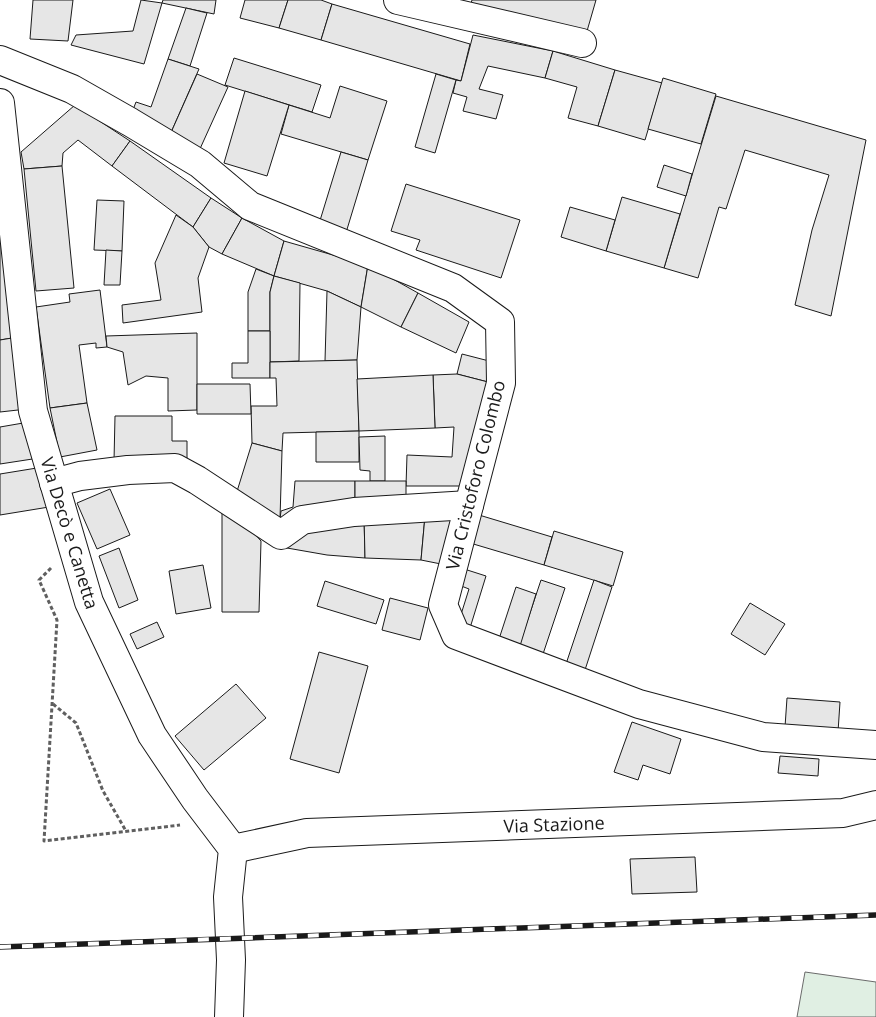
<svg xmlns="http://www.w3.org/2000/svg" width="876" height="1017" viewBox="0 0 876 1017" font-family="'Open Sans',sans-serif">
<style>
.green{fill:#e0efe3;stroke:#6a6a6a}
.building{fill:#e6e6e6;stroke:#1a1a1a}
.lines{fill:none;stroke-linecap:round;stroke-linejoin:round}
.minor-casing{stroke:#1a1a1a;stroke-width:30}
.path{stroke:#5f5f5f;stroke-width:3;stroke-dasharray:4 2.5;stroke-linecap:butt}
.minor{stroke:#fff;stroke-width:28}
.rail-casing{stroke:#1a1a1a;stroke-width:5.5}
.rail{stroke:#fff;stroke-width:4;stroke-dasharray:11;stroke-linecap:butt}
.labels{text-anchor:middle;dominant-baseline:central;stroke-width:4;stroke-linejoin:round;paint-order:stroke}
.street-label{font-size:18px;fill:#1a1a1a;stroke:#fff}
</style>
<rect width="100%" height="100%" fill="#fff"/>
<polygon class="green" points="805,972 876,982 876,1017 797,1017"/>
<g class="building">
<polygon points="33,0 73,0 68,41 30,39"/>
<polygon points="141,0 162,3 144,64 71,45 76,35 133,31"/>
<polygon points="163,0 216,0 214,14 162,3"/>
<polygon points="245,0 288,0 279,28 240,18"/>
<polygon points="288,0 321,0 332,4 321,40 279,28"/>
<polygon points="472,0 596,0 585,38 469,10"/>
<polygon points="332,4 470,44 461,81 321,40"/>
<polygon points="186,8 207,13 190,66 168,59"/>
<polygon points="473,35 553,51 545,78 488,66 479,89 503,95 496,119 463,111 467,97 453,93 456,80 461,81"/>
<polygon points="553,51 615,70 598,126 568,118 577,87 545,78"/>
<polygon points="234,58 321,85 312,112 225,85"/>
<polygon points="168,59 199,69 169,137 131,115 136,102 151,107"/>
<polygon points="615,70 662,83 645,140 598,126"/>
<polygon points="197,74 228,87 199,151 169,137"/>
<polygon points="436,74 456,80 435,153 415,147"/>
<polygon points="663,78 716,94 701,144 648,129"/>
<polygon points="340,86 387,101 368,160 281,134 289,105 330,118"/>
<polygon points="245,91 289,105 267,176 224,163"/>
<polygon points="716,96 866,140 831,316 795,305 812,230 829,175 745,150 726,209 719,207 698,278 664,268"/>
<polygon points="75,105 130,141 112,166 78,140 63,153 62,166 24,169 21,152"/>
<polygon points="130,141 211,198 193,227 112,166"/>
<polygon points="341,152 368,160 345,236 318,227"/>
<polygon points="664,165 692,174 686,196 657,187"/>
<polygon points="62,166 74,288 36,291 24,169"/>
<polygon points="406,184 520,220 501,278 416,250 420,240 391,231"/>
<polygon points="622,197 680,214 664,268 606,251"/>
<polygon points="211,198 242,218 222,254 209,247 193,227"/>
<polygon points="97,200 124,201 122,251 94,250"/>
<polygon points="570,207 615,220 606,251 561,237"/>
<polygon points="176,215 193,227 209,247 198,278 202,312 123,323 122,305 161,300 155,263"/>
<polygon points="242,218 284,241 274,276 222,254"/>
<polygon points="5,238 18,337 0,340 0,239"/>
<polygon points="284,241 368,265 361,307 327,291 274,276"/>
<polygon points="106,250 122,251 120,285 104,285"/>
<polygon points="368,265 418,293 401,327 361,307"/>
<polygon points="256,269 274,276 270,292 270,331 248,331 248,292"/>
<polygon points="274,276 300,283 299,361 270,362 270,292"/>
<polygon points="100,290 107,347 96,348 96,343 79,345 87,403 50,408 36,307 70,302 69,294"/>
<polygon points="327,291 361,307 357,360 325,361"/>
<polygon points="418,293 469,322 456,353 401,327"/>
<polygon points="248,331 270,331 270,378 232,378 232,363 248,363"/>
<polygon points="197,333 197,410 168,411 168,378 146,376 128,385 123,352 107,347 106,336"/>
<polygon points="18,337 27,409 0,412 0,340"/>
<polygon points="462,354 493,362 488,382 457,374"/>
<polygon points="357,360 359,431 283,433 282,451 252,443 251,406 277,406 276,378 270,378 270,362"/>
<polygon points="457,374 488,382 462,486 406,486 407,455 452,457 454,427 435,428 433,375"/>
<polygon points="433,375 435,428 359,431 357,379"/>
<polygon points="197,384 250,384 251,414 197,414"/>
<polygon points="87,403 97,450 60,457 50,408"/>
<polygon points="115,416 172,416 172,441 187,441 187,461 114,461"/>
<polygon points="29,422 39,458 0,464 0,427"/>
<polygon points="359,431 359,462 316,462 316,432"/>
<polygon points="385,436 385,481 370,481 370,471 360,470 359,437"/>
<polygon points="252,443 282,451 280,519 234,501"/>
<polygon points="43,467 49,507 0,515 0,474"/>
<polygon points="295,481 355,481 355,506 280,519 281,511 293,507"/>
<polygon points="355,481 406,481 406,501 355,502"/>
<polygon points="110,489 130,535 97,549 77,503"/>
<polygon points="222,513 236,513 261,541 259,612 222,612"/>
<polygon points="479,515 552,537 544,565 470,543"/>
<polygon points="364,516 365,558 327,555 287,548 294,526"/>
<polygon points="364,516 425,516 421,560 365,558"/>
<polygon points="425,516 459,516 446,565 421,560"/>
<polygon points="554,531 623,552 613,586 544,565"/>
<polygon points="119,548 138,600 119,608 99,556"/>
<polygon points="203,565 211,608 176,614 169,571"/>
<polygon points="461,568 486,576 470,628 458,624 469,589 456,584"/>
<polygon points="541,580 565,588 542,657 518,649"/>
<polygon points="594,580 612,587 584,673 565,667"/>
<polygon points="325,581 384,600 376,624 317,606"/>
<polygon points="516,587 536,594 520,646 499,639"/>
<polygon points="390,598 428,608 420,640 382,630"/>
<polygon points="750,603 785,624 765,655 731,634"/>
<polygon points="157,622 164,637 137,649 130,634"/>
<polygon points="319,652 368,666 339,773 290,759"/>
<polygon points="236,684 266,718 204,770 175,736"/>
<polygon points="787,698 840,702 838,732 785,727"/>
<polygon points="632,722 681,739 670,774 643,765 638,780 614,772"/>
<polygon points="780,756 819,759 818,776 778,773"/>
<polygon points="695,857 697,892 632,894 630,859"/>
</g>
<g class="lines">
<defs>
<g id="minor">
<polyline points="398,0 582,43"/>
<polyline points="0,60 72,89 130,122 200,164 250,206 453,288 500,322 501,383 443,605 456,635 639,704 763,737 876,745"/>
<polyline points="0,103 33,411 89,602 152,735 195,799 233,849 228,897 231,960 229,1017"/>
<polyline points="54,483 80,476 128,470 175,468 197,480 281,535 302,520 354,512 469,505"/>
<polyline points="233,849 307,833 843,813 876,805"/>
</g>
</defs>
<use href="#minor" class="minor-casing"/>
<g class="path">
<polyline points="51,568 39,580 57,620 44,841 180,825"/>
<polyline points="53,704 76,723 103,791 126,831"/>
</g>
<use href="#minor" class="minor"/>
<defs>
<polyline id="rail" points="0,947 876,915"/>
</defs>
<use href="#rail" class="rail-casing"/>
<use href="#rail" class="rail"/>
</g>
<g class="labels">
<g class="street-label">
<text transform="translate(475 475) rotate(-76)">Via Cristoforo Colombo</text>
<text transform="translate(70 533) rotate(73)">Via Decò e Canetta</text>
<text transform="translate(554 824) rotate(-2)">Via Stazione</text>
</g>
</g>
</svg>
